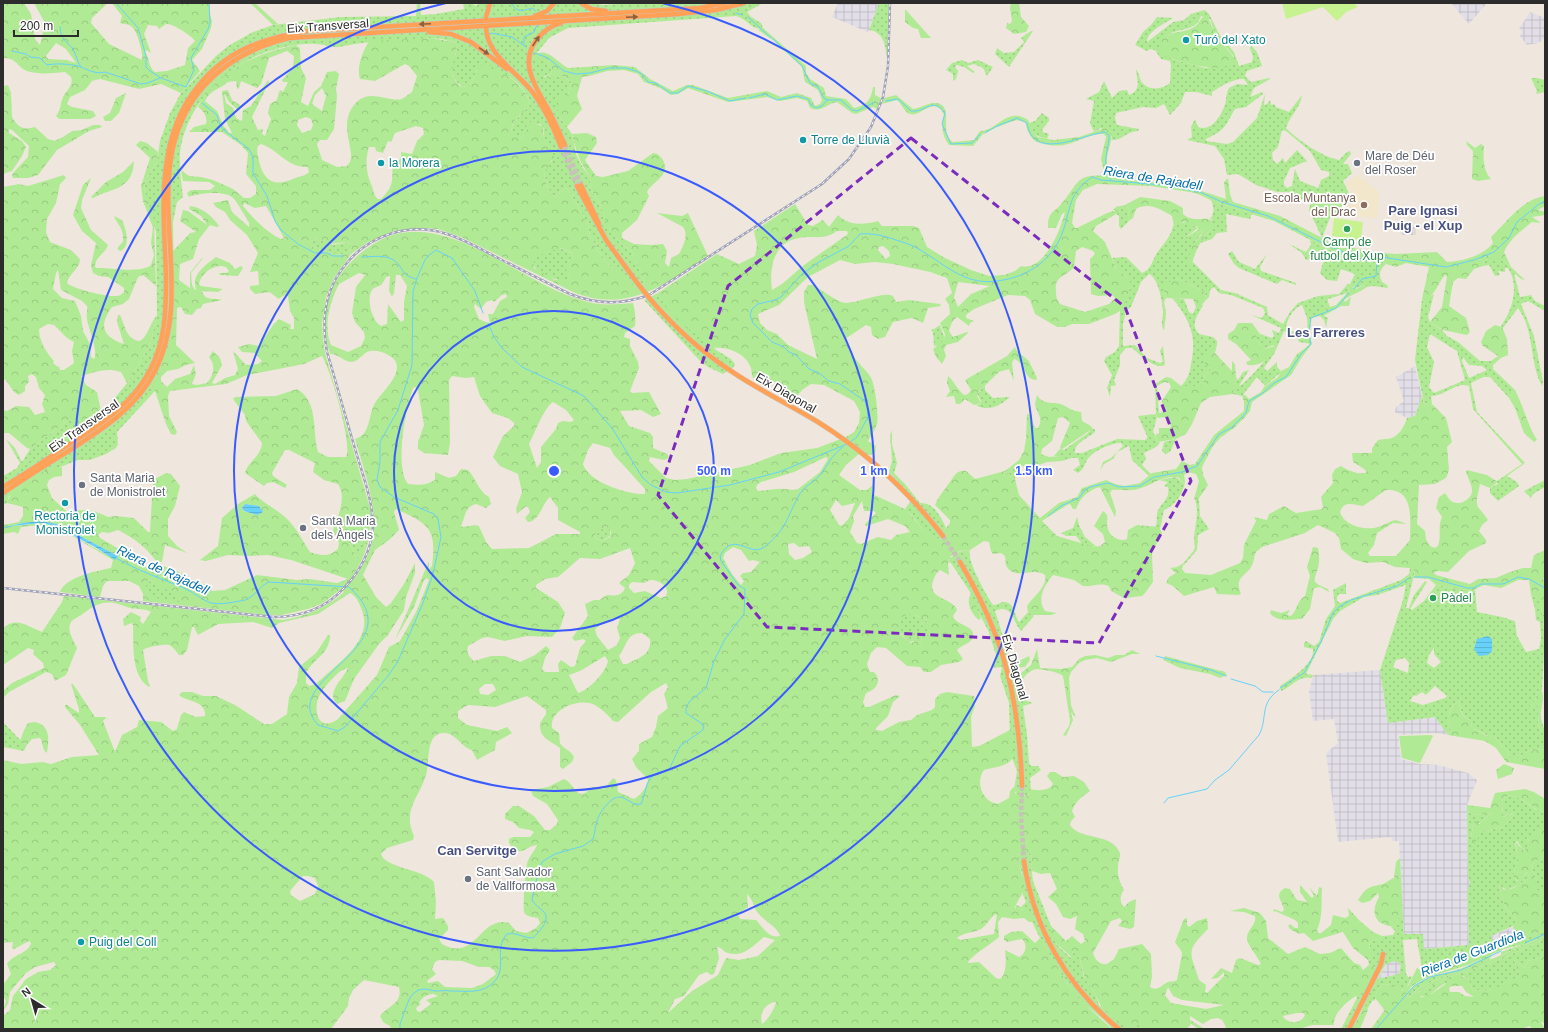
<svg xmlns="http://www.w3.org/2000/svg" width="1548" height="1032" viewBox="0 0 1548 1032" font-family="Helvetica,sans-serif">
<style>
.industrial{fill:url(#industrial-grid)}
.education{fill:#f2e6cb}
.grass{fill:url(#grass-dots);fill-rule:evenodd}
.forest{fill:url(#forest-crowns);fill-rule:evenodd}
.park{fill:#b1ea95}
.pitch{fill:#c7f290}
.plaza{fill:url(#plaza-grid)}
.water{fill:url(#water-rules)}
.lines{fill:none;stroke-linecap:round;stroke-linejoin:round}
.stream{stroke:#67d1f9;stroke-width:1}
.highway-tunnel{stroke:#c8c2ba;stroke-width:4.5;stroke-dasharray:4.5 2;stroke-linecap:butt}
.highway-casing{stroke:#c8c8c8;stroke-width:5.5}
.highway{stroke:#ffa258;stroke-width:4.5}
.rail-casing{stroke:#9fa2b8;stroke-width:2.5}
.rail{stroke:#fff;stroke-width:1;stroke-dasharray:3;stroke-linecap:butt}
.highway-bridge-casing{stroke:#c8c8c8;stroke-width:5.5;stroke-linecap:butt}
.highway-bridge{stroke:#ffa258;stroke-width:4.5}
.oneway{fill:#8b6140}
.marked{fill:none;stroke:#7b2cbf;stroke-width:3;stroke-dasharray:8 5;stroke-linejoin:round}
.ring{fill:none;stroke:#3a5cff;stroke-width:2}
.culture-dot{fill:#0f9aa8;stroke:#fff;stroke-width:1.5}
.worship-dot{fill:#6b7280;stroke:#fff;stroke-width:1.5}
.education-dot{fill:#8d6e63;stroke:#fff;stroke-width:1.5}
.leisure-dot{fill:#2e9e5b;stroke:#fff;stroke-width:1.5}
.labels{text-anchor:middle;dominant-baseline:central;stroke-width:3.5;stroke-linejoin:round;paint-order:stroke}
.street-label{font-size:12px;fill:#2c2c2c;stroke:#fff}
.culture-label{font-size:12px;fill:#0d838f;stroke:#fff;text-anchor:start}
.worship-label{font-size:12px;fill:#5b616d;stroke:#fff;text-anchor:start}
.education-label{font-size:12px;fill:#785e54;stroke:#fff;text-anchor:end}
.leisure-label{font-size:12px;fill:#27864d;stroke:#fff}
.water-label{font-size:13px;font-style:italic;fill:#016eab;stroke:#fff}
.neighbourhood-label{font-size:13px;font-weight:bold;fill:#485181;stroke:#fff}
.centre{fill:#3a5cff;stroke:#fff;stroke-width:2}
.ring-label{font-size:12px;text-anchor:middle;font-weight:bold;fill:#3a5cff;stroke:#fff;stroke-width:3.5;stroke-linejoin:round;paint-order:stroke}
</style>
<defs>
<pattern id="industrial-grid" width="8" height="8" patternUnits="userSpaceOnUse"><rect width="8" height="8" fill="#e1dee7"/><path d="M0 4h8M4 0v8" fill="none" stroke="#c1bfc6"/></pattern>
<pattern id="grass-dots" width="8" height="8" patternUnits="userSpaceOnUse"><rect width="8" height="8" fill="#b1ea95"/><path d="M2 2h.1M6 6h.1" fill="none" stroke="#98c981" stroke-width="1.8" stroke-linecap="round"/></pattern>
<pattern id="forest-crowns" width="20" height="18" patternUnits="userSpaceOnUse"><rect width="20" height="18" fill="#b1ea95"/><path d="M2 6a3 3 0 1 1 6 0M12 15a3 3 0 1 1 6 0" fill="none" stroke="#98c981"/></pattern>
<pattern id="plaza-grid" width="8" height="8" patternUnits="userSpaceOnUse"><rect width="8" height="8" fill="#dedad5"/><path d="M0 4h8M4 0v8" fill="none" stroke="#bfbbb7"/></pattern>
<pattern id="water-rules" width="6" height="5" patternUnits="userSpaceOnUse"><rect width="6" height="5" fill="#67d1f9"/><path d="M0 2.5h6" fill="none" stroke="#5ab4d6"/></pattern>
</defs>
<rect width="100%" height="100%" fill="#efe7dd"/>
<g class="industrial">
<polygon points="838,3 879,3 868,32 832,17"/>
<polygon points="1451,3 1487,3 1469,24"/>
<polygon points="1530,12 1545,18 1545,38 1538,43 1527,45 1520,36 1522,31 1519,29"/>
<polygon points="1415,366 1422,396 1415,416 1407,418 1395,412 1396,407 1404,401 1396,377"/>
<polygon points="1380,670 1388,723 1435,717 1448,735 1435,733 1398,735 1401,759 1420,764 1438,765 1468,773 1477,780 1467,805 1468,878 1470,882 1467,893 1469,945 1423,949 1423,934 1404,934 1399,841 1392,841 1391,837 1338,842 1326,753 1338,743 1334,719 1313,721 1309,692 1313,675"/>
<polygon points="1513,927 1517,938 1495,948 1490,936"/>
<polygon points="1396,961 1401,964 1399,973 1397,976 1385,977 1377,980 1387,963"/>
</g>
<polygon class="education" points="1358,175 1379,192 1377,219 1348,215 1351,191 1346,183"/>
<g class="grass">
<path d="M417,3H420L421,15L436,14L464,9L463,3H471L476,6L479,3H592L603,5L631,3H763L747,12L751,17L761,23L763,28L761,29C751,29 746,18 736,16L568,28L549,38L536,54L541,58L545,57L551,67L552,73L543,77L562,76L571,82L568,95L557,107L562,120L572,134L576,154L583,168L591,178L590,185L592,191L599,202L609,227L620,243L632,252C633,263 643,268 644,284L638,289L611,267L598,251L590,235L588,224L567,188L563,190L556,197L552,194L548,188L544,174L546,167L552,161L550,150L544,139V129L541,124L534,125L528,121L527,133L519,139L513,137C507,123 522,115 530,105C529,90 510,75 497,70C492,67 484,69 478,68L469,87C456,87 453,77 451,65L456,53L457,43C449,41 441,38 433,38C427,38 421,40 415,40C387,41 367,41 339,47C331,48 324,44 316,44C303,43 289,46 276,49C231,61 190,99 181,146C178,161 181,181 183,197L177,202L173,222L174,308L171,332L167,348L153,382L155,391L117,432L118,444L116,448L106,454L90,460H78L58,468L9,496L7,503L3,505V476L17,468L20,463L6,439L15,448L22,462L30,449L70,419H91L111,403L127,383L150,345L157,315L156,232L144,189L146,179L157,162L160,141L170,113L181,93L216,56L228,46L253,32L273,25L341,17L416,16Z"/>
<path d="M879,3H889L887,58C885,45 884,32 869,30Z"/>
<path d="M1205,10L1209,14L1219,34L1234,52L1239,66L1252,62L1253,57L1250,48L1251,45L1257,52L1262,66L1247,71L1245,76L1251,82L1269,78L1270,79L1254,88L1250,97L1262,92L1263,94L1246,107L1235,109C1224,127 1227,129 1206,139V141L1227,144L1233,142L1257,118L1265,94L1264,105L1267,104L1270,100L1271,105L1274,104L1276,107L1289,112L1302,95C1301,107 1289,117 1286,128C1299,141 1321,156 1339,160L1347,152L1350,151L1351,154L1343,164H1348L1352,173L1343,181L1349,193L1348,204H1342L1340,214L1331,215L1322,238L1309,210L1310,205L1314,202L1306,199L1295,201L1289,192H1277L1256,185L1238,174L1227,175L1224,159L1215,146L1187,140L1192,137L1191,127L1195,119L1198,127C1211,132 1220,117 1224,107C1227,102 1225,95 1229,88L1237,84L1248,85L1244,79C1233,78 1220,87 1212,92V96L1196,92H1185L1181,103L1170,115L1164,104L1156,108L1143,107L1116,113L1115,118L1117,125L1139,129L1138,131C1127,131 1122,141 1111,140L1112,137L1101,128L1094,132L1090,123L1094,101L1086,99L1099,92L1104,81L1112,98L1119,91L1127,90L1129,95C1143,90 1136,78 1136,69C1139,73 1139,77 1141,81C1147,91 1162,90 1170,83L1171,65L1170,61L1161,59L1155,50L1150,49L1147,51L1135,45L1143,32L1151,25L1157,17L1173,18C1166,23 1147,31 1147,42L1173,22L1184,20L1191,14ZM1201,16L1210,19L1215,34L1234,57L1228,65L1205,68L1171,59L1166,36C1178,27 1195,33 1201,16ZM1282,130L1286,131L1310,151L1321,170L1329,172V176L1321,180L1318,188L1300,181L1295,169L1292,186L1287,188L1284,185V181L1290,168L1307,161L1297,150L1285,163L1283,158L1277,164L1273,160L1272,153L1278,147Z"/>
<polygon points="1031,31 1033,31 1009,67 995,54 997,48 1004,53 1014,52 1024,42 1021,38"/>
<polygon points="962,60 968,63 978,60 993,67 987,76 983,68 974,64 967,66 975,72 973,73 964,67 957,65 955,67 958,71 956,79 953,81 953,74 946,70 952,63"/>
<polygon points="1531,78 1537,78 1545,80 1545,92 1536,94 1537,91"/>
<polygon points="1042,113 1049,118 1049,121 1042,130 1043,132 1049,134 1047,139 1035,135 1029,123 1035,121"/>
<path d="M1210,199L1219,204L1252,214L1250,219L1226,214L1227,232L1217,233L1212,239L1200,243L1211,229L1212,219H1210C1215,214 1214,204 1210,199Z"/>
<polygon points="1125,205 1129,210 1128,217 1129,221 1121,229 1119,226 1119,216 1116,214 1118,213 1115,210 1113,210 1116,207"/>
<path d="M1181,223H1189L1198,228L1186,237L1188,238L1196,233L1204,230L1194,244L1190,257L1187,261L1188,265L1193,262L1221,290L1235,293L1267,307L1268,315L1283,324L1290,312L1298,303L1318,296L1339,294L1346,286L1350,290L1347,293L1328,299L1325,312L1326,314L1324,316L1328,318L1326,327L1324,320L1320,316L1311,318C1310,326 1309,336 1312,344L1299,342L1297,337L1284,331L1274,354L1264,368L1267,371L1277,362V367L1281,371L1280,373L1265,386L1257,377L1242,396L1233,394L1236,377L1238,380L1243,372L1249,370L1239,386C1246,384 1272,353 1275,347L1274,345L1264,349L1256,340V337L1260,334L1272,338L1274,336L1272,330L1279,333L1281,328L1251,315L1262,318L1265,313L1263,308L1231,295L1219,293L1214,287L1210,290L1209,297L1206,300L1205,292L1177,278L1164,292L1166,298L1164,302L1166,313L1164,331C1160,323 1163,320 1163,312C1163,303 1158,277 1149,274L1141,282L1131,307L1126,311L1123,324V346L1135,345L1147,358L1160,363L1163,362L1160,351L1163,346L1165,365C1154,370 1140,354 1132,348H1126L1120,355V365L1114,380L1116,385L1111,386L1110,397L1107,388L1112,375L1104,361L1106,357L1115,352L1119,346L1120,311L1130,288V279L1116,268L1112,258L1126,257L1142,273C1152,269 1152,260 1157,253C1163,244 1171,237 1173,226ZM1302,305L1307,318L1308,339L1302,337L1286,327C1288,318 1293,308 1302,305Z"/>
<path d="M319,238L333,245L348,242L351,249C344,261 322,250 311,246V242Z"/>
<path d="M1310,240L1346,258L1362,263L1379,259L1386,264C1380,269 1378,274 1382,282L1387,285L1388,288L1373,286L1367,287L1365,285L1357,288L1355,286L1353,288L1350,284L1355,274L1341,269L1337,281L1327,280L1320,273L1323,263L1321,257L1306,260L1302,253L1289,244L1306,252L1311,245Z"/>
<path d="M560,248L574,254L567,264L570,278L567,281C558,282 535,273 533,264C535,254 550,250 560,248Z"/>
<polygon points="1232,251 1239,262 1255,269 1267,254 1260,267 1261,271 1296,283 1296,285 1282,280 1277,284 1239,268 1234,264 1228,254"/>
<path d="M1498,257L1511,267L1525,280L1521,279L1514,273L1520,297L1531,295L1535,301L1545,306V311L1528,301L1521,304L1534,336L1543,382L1542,386C1529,362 1535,331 1518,308L1503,328L1501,326C1512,310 1520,287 1508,268H1505V272L1498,271L1500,275L1495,276L1489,265L1483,266L1484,261L1490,258Z"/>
<polygon points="658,293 664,303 685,327 704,337 716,350 731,359 735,364 733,368 723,374 708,367 700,361 644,300"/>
<path d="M1434,294L1428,317L1430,322L1442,330L1447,336L1458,342L1480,361H1491L1498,356L1501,358L1493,365V369L1515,390L1509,398L1490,377H1483L1471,383L1477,412L1525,463L1507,476L1517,482L1519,486L1498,501L1490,493V488L1498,484L1497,481L1522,464L1473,409L1469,386C1456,381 1444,397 1431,396L1432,404L1429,406L1424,403L1415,360L1422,299L1423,301ZM1430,334L1457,351L1465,380L1434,393L1429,387L1434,362L1427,347ZM1463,357L1469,365L1482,366L1487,370L1469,378L1462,361Z"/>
<path d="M1172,298L1184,299L1189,312L1193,314L1196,307H1200L1203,304C1199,316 1189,322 1199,334L1213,337L1217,341V345H1213L1204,363L1211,370L1205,374L1202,386H1181C1190,377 1190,370 1192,358C1197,335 1187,315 1172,298Z"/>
<polygon points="940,325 945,339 940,345 934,346 933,333 931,329 934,329"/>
<path d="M985,385V390L993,398L1010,397C1001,406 987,412 976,405L980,404L981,401L977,394Z"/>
<path d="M1156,414L1157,417L1153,432L1158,442L1160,443L1156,447L1144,453L1146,459L1142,465L1151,474L1149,476L1132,460L1129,446L1117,452L1113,459L1104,464L1100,471L1103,462L1111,458L1123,446L1121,443C1110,443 1093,451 1087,460C1084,466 1083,470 1078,473L1073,470L1080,465L1078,458H1072L1062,461L1058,456H1054L1060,449L1064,450L1088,433L1092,428L1095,430V432C1088,438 1073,444 1075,453H1082L1117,439L1145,440L1147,438V436L1138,416Z"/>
<path d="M892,430V444L897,463L894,473L905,484L920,503C933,502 941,516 946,528L943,532L944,535L943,538C925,543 917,517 905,509L913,498L889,472L892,461L890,436Z"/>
<polygon points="1176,439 1170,452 1165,454 1162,451 1164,442"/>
<polygon points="1019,460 1021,466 1015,474 1015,479 1005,471"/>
<path d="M1176,477L1183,483L1185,481C1184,492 1175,506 1164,510L1160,529L1155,527C1158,522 1156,519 1157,514C1159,503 1171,500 1168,487L1164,486L1168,482L1159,480Z"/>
<polygon points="1545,480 1545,487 1533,494 1531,498 1524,491"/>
<path d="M1195,500H1199L1200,516L1209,529L1198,535L1197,550L1184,565L1183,564C1187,557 1193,554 1195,547C1191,533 1201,517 1195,500Z"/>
<polygon points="355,513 359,513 362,526 368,533 363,552 357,559 343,529 347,520"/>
<polygon points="1077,517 1079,525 1085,537 1097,547 1082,544 1076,536 1066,536 1061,533 1073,528"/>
<polygon points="605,526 610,529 610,536 602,541 594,537 596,534"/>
<path d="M970,550C966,559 986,595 993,605C997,605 999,603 1003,602C1015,601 1015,617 1019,622L1028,612L1034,616L1021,631C1012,621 1013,603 995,611L1012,665L1022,677L1024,700L1033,703L1023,706L1027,735L1029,763L1031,766H1038L1041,770L1030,778L1031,792L1028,795H1018L1014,790L1017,771L1012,758L1010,738L1009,703L1000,676L1002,667L993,668L996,655L988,630L974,604L970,592L951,563L948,562C953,553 959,551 970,550Z"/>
<path d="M1410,568L1415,571L1406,608H1409L1414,595L1425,581L1427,582L1410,609L1412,610L1424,601L1436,585L1471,591L1475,589L1477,612L1502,617L1515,621L1517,636L1526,652L1539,649L1541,639L1540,622L1536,620L1535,609L1531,595L1538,598C1548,616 1543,668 1542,691V690L1538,691L1535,701L1530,706L1532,707L1537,704L1539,707L1538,727L1545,736V749L1529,751L1516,759H1511L1508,755L1509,751L1502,747L1494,736H1488L1472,727L1471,721C1462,716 1460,711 1459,700C1440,715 1455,724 1448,735L1435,717L1388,723L1380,670L1403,600L1406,585L1377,595L1364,597L1340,611L1333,619L1306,674L1313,675L1312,678C1299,675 1293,686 1281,691L1280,686C1290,679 1315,664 1313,649L1304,647V643L1306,641L1314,646L1319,642L1326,619L1335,606L1333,590L1346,583V594H1339L1337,597V601L1340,603L1401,580L1409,574ZM1434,648V654L1441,662L1434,668L1427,663L1429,655ZM1405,658L1409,663L1408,673L1393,667L1396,660ZM1435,686L1447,696L1445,698L1423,705L1410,701L1414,695L1416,696L1422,692L1426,695Z"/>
<path d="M147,580C159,585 176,591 182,603C170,601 139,601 147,580Z"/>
<path d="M910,614L924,618L928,622L921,624L932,633L921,636L922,647L911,638L914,641L910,642C899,635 889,617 910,614Z"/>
<polygon points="4,723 26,746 24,751 3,747"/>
<path d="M1507,796C1522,794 1531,811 1545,812V828L1527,838L1530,843L1527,849L1523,850L1517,841L1515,843L1518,856L1513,878L1518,881L1528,872L1529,877L1519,885L1507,890L1499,885L1505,908L1517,919L1515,925L1491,936L1495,946L1428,975L1421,971C1422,960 1418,950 1417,939L1403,940L1406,974L1408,977L1412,976L1406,989L1400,991L1392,985L1383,984L1377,991L1375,1000L1372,1001L1368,1008H1362L1352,1029H1341L1357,998L1356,995L1359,993L1376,968L1369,965L1368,960L1371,959C1372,953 1368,948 1370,942L1380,938L1382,936L1393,935L1395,931L1391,927L1395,926L1399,916H1403L1404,934H1423L1424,949L1469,945L1467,893L1470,882L1468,878L1467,811L1474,815L1492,813L1480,823H1474L1471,837L1477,839L1481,832L1503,827L1514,815L1512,813L1503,817L1502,800ZM1395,961L1401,964L1399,974L1377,979L1386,964Z"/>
<path d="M1023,852H1029L1032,857C1031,866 1032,872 1033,881L1051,926L1052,936L1059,947L1071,958L1073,950L1080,959L1084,977L1096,996L1099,1005L1115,1019L1130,1027L1139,1024L1144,1029H1112C1104,1018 1090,1010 1080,1000C1069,988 1031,927 1030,914L1022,909H1016V905L1021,907L1026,902L1023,895L1022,873L1017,859L1019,854Z"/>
<polygon points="1545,854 1545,894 1544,894 1537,890 1537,880 1531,867 1533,864"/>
<polygon points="1545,930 1545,936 1501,955 1501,952 1524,944 1500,950"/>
<polygon points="1545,939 1545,956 1528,961 1524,968 1514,960 1520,976 1495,989 1473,991 1468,979 1463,976 1442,985 1428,996 1418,996 1419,992 1447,978 1494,962"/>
<path d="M1491,954L1490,960L1436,980L1420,987L1409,998L1405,995C1420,977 1436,976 1457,970C1469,966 1480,960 1491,954Z"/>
</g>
<g class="forest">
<path d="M3,3H24L31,14L35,39L40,45L45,23L34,3H108L92,18L91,23L109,44L142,60C144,56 137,30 132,27C129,24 124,24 120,23L122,16L112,3H210L209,11L212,21L211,28L202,49L192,60L200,71L181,93L161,84L139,89L100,79L92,81L85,90L70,97L67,104L72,107L93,111L96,116L90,119H59L56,116C61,110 60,104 63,97C66,90 74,86 71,77L65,72C52,73 40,75 27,71C17,67 16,57 3,58ZM166,24C173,23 193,37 195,41L188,48L185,65L167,71L155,72C148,67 150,59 145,52L146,50L151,53L144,34L148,25L157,26L159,29ZM56,43L66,49L76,63L67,60L48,59L46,56Z"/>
<polygon points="250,3 255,3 278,24 273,25"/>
<polygon points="1011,3 1019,3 1021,17 1029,26 1026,32 1014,34 1006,28 1007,23 1010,24 1012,21 1010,8"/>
<polygon points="905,9 931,38 921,38 918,29 913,28 905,22"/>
<path d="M1207,15L1215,34L1234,58C1227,78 1178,61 1163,56L1159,51C1161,27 1179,36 1194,27C1200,23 1200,17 1207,15Z"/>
<path d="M763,28L806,66V73L810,79L824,88L826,96L846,99L854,108C867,105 871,100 873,87H875V95L881,98L877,109L873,107L856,114L852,113L837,102C826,104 822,113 810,108L807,101L797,98L780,101L767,97L728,102L688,88L678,94L671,95L660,88L644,82L638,74L624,70L607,71L589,76L582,77L577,96L582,109L567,127C561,119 553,107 559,97L568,95L571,82L562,76L542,79L552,73L551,67L545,57L534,60L533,57C545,44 557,62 568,68L614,65L635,67L650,79L673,91L687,85H693L728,98L767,91L781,97L797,93L811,98L815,106L820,104L822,100L818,90L805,82L802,67L773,40L758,30Z"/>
<path d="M433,38L457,43C457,59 445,72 460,86L469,87L478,68L484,64C499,66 529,89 530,105C522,115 507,122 513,136L519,139L527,133L526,121L543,126L544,139L554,156L544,174C546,182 548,193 556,197L563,190L567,188L588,224L590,235L598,251L611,267L638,288L644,284C643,268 633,263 632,252L620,243L608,226L599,202L592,191L590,185L591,178C580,164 576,151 572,134L587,133L596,137L597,143L585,160L596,176L603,177L628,171L653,153C658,153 660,156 663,160C671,176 653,181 647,192L649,196L637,220L622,233V238L634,244L650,245L663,244L667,251L665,263L669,267L671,258L679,254C683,246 689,235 683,227L657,213L682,216L688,213L708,256C665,285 626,314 573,292L461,237L438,229L421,228L394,231L368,242L351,254L334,278L326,297L322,324L323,338L325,353L371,511C372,536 366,556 352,577L354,579C390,533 369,489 355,439C371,435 368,415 375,403C381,392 412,367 388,355C383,352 377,350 370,351C363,352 360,361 352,362C344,362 337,353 330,354C321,327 325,293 343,271C422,176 504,280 588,302C603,306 617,304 633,303C635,309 636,320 635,326L625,333L624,337L630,339V346L638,362L639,368L630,391L632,393L649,392L661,414L653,417L641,410L620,411L629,426L650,433L653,437V448L667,454L669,458L664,460L650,457L649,461L666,478L675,480L687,479L750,465L781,453L817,448L846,437L854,432L859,423L860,412L854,401L824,385L811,384L802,390L796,398L790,401L781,386L771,380L753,378C751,374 752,372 751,368C746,353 727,346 712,348C702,333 698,336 685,327C678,322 661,301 658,293L717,254L739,264L755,256L757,245L754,231L795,204L808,225L813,226L823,220L829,227L838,215C848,226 864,225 878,221L882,226H913L919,228L927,247L945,258L971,270L989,276L1004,275L1015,271L1021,266C1044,272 1061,229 1065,212L1062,214L1056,228H1048C1048,211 1053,214 1062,203C1078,185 1075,173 1105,176L1101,159L1106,137L1104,134C1082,133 1072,151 1044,144C1040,143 1035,142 1033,139C1028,134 1027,128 1025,122L1016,120L997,127L983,134L973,146L949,145C942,136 941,126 944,115C934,94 921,118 910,114C904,112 902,104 897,100L882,104L884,98L896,95L913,109C921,108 928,102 937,103C955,106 938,134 953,142L974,140L980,131C996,132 1007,106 1028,120L1035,135L1038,137L1053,140L1079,137L1105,128C1118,135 1106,150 1107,161C1107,167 1109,172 1112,177L1189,187L1226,199L1224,182L1228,178L1230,194L1233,202L1280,216L1332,243L1372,252L1396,254L1437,252L1447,262C1463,261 1483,256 1493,243L1491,237C1507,222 1522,199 1545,196V206L1538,210L1545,212V215L1532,217L1541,223L1532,222C1521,231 1510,239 1504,252L1511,267C1501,259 1496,255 1484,261L1483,266L1474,269L1466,279L1458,278L1453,282L1449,306L1466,318L1470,332L1467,335L1443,330L1430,322L1442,307L1447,276L1445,275C1438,283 1434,298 1423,301L1422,299L1429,267L1406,263L1396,267L1386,264L1379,259L1362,263L1354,261L1320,245L1274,221L1219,204L1196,193L1151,186L1097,184L1083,190L1076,200L1072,223L1075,228H1077L1107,213L1117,210L1118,213L1096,226L1093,231L1105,242L1116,268L1130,279V288L1123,309L1115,314L1089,324H1072L1065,327H1057L1035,314L1030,300L1025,296L1008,295L974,309L966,315V318L974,321L970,323L969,326L957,317L952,322L949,331L953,337L967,332L968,333L958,342L946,345L944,350L946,356L942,364L936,357L933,349L944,340L945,334L940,323L950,314L949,305L945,299L952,293L947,278L930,272L893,264L875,262L855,264L840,260L808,277L779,305L758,314L760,323L767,330L777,334L788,345L817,359L804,302V292L808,285H813C821,289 838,303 846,303C858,303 885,291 893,296L896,302L909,300L940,304L941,306L928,308L923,323L912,318L893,322L885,337L878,339L872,335L871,327L866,325L845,339C849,355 861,364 870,376C875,382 879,416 877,424C875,430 871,436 868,441L876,446L875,453L872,455L859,454L846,465L839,475L860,490H867L873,485L872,494L907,510L922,529L932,537L939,539L944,537L943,532L950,523V520L935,505C938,497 942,493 947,486C953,479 955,469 966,471L975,479L1005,471L1015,479L1019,495L1040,518L1059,503L1077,497L1082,488L1106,480L1115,484L1125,486L1140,483L1152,473L1176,469L1182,461L1190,465L1195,464L1214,435L1244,411V402L1242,395H1245L1249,399L1261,392L1264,387L1278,377L1281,371L1289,367L1297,354L1308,346L1310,343L1312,344L1302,357L1291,375L1252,402L1250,411L1245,417L1234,428L1221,437L1213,446L1202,467L1203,475L1208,485C1206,488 1198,500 1197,501L1194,499L1199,481L1196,474L1188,472L1184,475L1185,481L1183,483L1178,477C1160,476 1156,483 1141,488C1132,492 1121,489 1112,490L1110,493L1116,511L1115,517L1100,487C1088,490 1080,498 1076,509H1073L1070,504L1067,505L1042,521L1057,536L1095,547L1100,546L1105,542L1103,534L1094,526L1103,511C1111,516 1105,522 1108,529C1110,537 1120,542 1127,539L1128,530L1137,525L1159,527L1162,533L1152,553L1153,582L1145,593L1142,596L1124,598L1111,591L1109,586C1098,582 1094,587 1083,586L1074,580L1053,575C1045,585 1036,598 1045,611L1057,613L1051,615H1032L1028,612L1027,606C1033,597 1048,586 1045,575C1033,566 1016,581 1007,567C1004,563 1007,559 1004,555L1001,553L993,554L991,551L989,542L984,541L970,550L960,551L951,556L948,562L949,575L940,570C936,573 935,576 933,581C927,600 952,597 957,610L953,616C956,626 974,625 973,635C973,644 962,644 957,650L963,659L959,662L941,665L931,672H924L920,667L907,666L886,648L877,647L871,653L867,664L870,672H874L877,676C880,686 874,690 866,693L863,702L865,707H869L896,695L900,696L893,702L888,716L876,728V730L882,731L899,722L911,720L917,715L932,710L935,707V699L940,694L947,692L974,696L975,706L971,717L972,747L979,746L1010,730L1013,757C1009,767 993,767 984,770C975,782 982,802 998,804L1009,798L1010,791L1015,786V793L1022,796L1029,795L1030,789C1038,791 1049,791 1053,784L1047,776L1050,772H1055L1063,777L1074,776L1084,782L1090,791C1082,797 1076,800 1072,811L1075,817L1071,821L1070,825C1081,841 1109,832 1119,851C1122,856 1118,861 1118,866C1117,875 1120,883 1124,890C1120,895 1119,902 1124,907L1129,902L1136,899L1134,927L1130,929L1118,926L1122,921L1120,918L1111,921L1093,953C1095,960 1100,965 1107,964L1114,959L1119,949L1142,944L1151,954L1152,977L1150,987C1158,992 1161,985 1168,982C1171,981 1174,982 1177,980C1178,975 1182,956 1182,953C1181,949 1177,946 1175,942L1184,919L1187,918V925L1189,927L1197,921L1207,918L1208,929C1185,952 1190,951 1199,980L1206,985L1205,992L1207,993L1224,976V972L1218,978L1211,979L1221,968L1232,973L1236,960L1240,958L1258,965L1261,964C1258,957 1248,946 1247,939C1246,930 1257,925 1255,916L1244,912L1230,911L1244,908L1260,913L1266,921L1268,938L1288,954L1305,947L1320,954L1330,953L1341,948L1354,963L1360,965L1363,970L1369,965L1376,968L1364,993C1354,994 1332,1013 1334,1025H1312L1299,1029H1225L1226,1027L1222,1020L1218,1018L1211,1019L1203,1024L1190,1016V1020L1205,1029H1199L1191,1024L1187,1029H1144L1139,1025L1130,1027L1121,1024L1102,1008L1096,996L1085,979L1080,959L1072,951V958C1065,950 1046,939 1051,926L1066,941L1072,936L1081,944L1085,941L1083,934L1075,929L1077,916L1070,919L1063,917L1056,904L1048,897L1057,889L1050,873L1041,874L1032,871L1031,866L1032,857L1029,852L1019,854C1016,859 1023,876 1024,884C1025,895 1017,899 1015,908L1029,911L1034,922H1029L1024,918L1014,919L1002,917L998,922L999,937C993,943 969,957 968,963L979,962L996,978L1000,979C1007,974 1006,958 1005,950L1019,957C1026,953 1028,945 1022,939L1007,942L1004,940V936L1011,932L1022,931L1035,943L1040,938L1067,983L1079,999L1112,1029H391L390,1026L383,1022L380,1016C388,1005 403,1004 399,987L364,980L353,990L349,998L348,1006L331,1029H3V1016L10,1010L13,996L26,979L38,972L50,970L56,965L54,962L35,967L26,973L10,992L8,1004L3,1011L6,1001L3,995V985L11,974L7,964C13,954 28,954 31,943L29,941L14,949L12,948L13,942L3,943V760L21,764L43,762L51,764L72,757L99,755L80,725L65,707V705H67L79,713V709L71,684H73L95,717H105L110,720L106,718L103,721L115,752L122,735L137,727L139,720L161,722L173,731L177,729L181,715L184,712L196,717L205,716C206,701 189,702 180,696L179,695L182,692H192L203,696H216L235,705L264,724H272L287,714L289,697L297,683L299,667L316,653L328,635H330C330,654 313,659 306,673V683L309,686L316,684C336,664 376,640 361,608C359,602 356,596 350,593L318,614L279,623L272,628L253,622L218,624L198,635L194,627H192L187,650L183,655H179C176,651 173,647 169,645C164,644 146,647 143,650L148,681L150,686L149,687C130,675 134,643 133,625L132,623L124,626L123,619L131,612L141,617L140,621L143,624L151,612C145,608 137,610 130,608C110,600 101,600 84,613C81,616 74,618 71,622C66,630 74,641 77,648L66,675L55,681L52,674L46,672L9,692L3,698V691L12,683L44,668L43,663L33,654L34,650L28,648L3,665V628C17,616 28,627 42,632L62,602L64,596L283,620C307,616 326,608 344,592L341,589L323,603L308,609L282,615H267L143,601V594L139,586L129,581H107L103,586L100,597L60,592C65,577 97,571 111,568L113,560L57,527L40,525L21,527L18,534L14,532L3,534V525L19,522L23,516V507L7,503C13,483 42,470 62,467V476L54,477L49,480L47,485L52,498L65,510L69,512L80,510L94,511L108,517L116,516L134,518L148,532H150L153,480L166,473L171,474L180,486L175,506L168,519V536L177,546L187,553L165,545L162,562H157C145,546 135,539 118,530L109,533L102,532L98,535L100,538L121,550L127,558L142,566L151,568L164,566L181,573L190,579L206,585L212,591L225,590L257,575L297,580L310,579L337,583L348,579L291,560L268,555L251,556L228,555L206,561L200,560L218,546L222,518L238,504L255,494C262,502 271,506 280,513C294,523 301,538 310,552C321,556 329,557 338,549L339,543L333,530C338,516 347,498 338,484L324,480L313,472L315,463L289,450H285L272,473L273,476L287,485L285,488L273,482L267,483L264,486L245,473C248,461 261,457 262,443L246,421L245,415L233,399L235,397L276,396L297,389C319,402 312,431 318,452L328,457H346C353,445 330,368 322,356L304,364L247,375L226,384L170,391L168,396L169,416L177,432L175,435L171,434L166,424L152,382C177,336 174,300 173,251L190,233L196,232L180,221L183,210L188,211L207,225L201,216L189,209L190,206C202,207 212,216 219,226L217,227L210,225L199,239L193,259L180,264L179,280L190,288V273L202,258H203L191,273L192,285L195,290L196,289C191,274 206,265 216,257L230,263L235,269L241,266L243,268L238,276L220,275L219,273H227L229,271L226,267C215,263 201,273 199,284L201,286L223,289L218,292L202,291C205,302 215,297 222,300L203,304L201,308L197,309L192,315L185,314L181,307L177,308L176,345L195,363L186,365L178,369L167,371L161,377V381L167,387L175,379L190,374L194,365L196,374L192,384L197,385L207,383C214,375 216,366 209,357L213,351L220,358L222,365L212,383L215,384L225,378L235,375L238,369L233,351L246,365L258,364L262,361L255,353L242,352L238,347L249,344L259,346L273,325L279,319L291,325L290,329H294V318L290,311L288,296L285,295L278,299C268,289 268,293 255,294L250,289V286L259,285L258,271L250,272L258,253L247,235L230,220L225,212L216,207L213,203L228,200L232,212L249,227V222C245,217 238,203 234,199C227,190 199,193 189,197L187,193L191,190H210L215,186L209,182L183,181L181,170L189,176L201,177L213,180L233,189L244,198H250L256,194V186L246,174L248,153L241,145L222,132H189L194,127L206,124C208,117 203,110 198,107C217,70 257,53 296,45L300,48L301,68L306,78L301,102L308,106L314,92L321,86L327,72L336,71L339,74L336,89L337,96L334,129L327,140H320L317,144L322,160L337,167L347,166C361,154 332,123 359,100C371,90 390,102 402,99L412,92L417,76L409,66L405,64L375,81L360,79C356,67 363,51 369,41ZM287,51L294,56L293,68L282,80L283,82H288L283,92L281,90L279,92L277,100L270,104L268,113L271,119L265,136L262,134L263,129L258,130L252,117L269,82L268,80L251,106L243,110L242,121L236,118L233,108L226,103L224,93L229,102L239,111L240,105L232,100L228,90L222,91L225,119L232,133H229L223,125L217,111L205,101C210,90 220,89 228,82L236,81L237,89L239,88L241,81L257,88L261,84L269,58ZM322,88L326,96L322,111L312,104L315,95ZM306,117L311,119L313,125L311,130L302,133L297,125L298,120ZM416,126L423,128L424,134L417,141L412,154L401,152V158L399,160L393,161C391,180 396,184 381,199H378C373,195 374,190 371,184C366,172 365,160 369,147H375L376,151L383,153L388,141L391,142L395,133ZM261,144C279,150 287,168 308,167L309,172C305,176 301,176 295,178C276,187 264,183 259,161C258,155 256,151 258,146ZM244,203L255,208L266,206C269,211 283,236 284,238L281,239C267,233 253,218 243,206ZM837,231H847L848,234L804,265L782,284L772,290C769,269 773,242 799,238C813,235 824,241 837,231ZM319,238L330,244L348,242L351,249C344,261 322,250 311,246V242ZM883,246L889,251L890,256L886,259L878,250L879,247ZM1082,247L1093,251L1095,254L1090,259L1091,294L1098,296L1112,295L1115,298L1109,304L1085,312L1060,304C1057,300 1056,297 1056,292C1054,275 1065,278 1074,267L1076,251ZM561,248L574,254L567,264L566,272L570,276L568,280H555L534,268C530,255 552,250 561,248ZM359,273L365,275L356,287L352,313L355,322L364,332L365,338L361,346L348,352L331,345C323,326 330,302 339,284ZM396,275H400L407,286L404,302V320L401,322L388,304L387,324L381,326C372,321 366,299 372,290C374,287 378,287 381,285C383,283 385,279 386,277L390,276L389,291L392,297L394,293ZM958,282L990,286L971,294L958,307L954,297ZM506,294L507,297L500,301L493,314H488L490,324L479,319L474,307L475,304L481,309L486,302L492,300L494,302L502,295ZM452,376L466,378L474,377L480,396L492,413L508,418L514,423V426L503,436L493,457L500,466L518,474L522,492L516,509L517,514L525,507H528L530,512L525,518L528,522C540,521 542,503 550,497L558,508V520L580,532V534H556L529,548L492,549L486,542L479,526L475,525L463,527L461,526C466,516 464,507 476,504L486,508L491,504L489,497C478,491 476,478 468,470L461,469L456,476L449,478L435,472V480C426,486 418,485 408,484C394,466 406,408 413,388L415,387L418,390L424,425L418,442V449L424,453L448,455L450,443L449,380ZM553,402L566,410L574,420L571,422L563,421L558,423L556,429L541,447V462L537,468L529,444C535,433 543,409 553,402ZM593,443L610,448L614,455L645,489V494C628,495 588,482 583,464L588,450ZM826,457L828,459L820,472L798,489C791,491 785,488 778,489C771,489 765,491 758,491L756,488L757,485L761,482L794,472ZM836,500L842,506L855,503L849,518L842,526L839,525L830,510ZM862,501L864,511H874L876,513L865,524L866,526L888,519L905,526L910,532L896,535L891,540L878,537L861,544L857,543L850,532L854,521L853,516ZM245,504L259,506L257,515L243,511L242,508ZM396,509C428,524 437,527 432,566L429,569V561L395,640L414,607L424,580L427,578L429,580L417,610L400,641L389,647L377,675L338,719C321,732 313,715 318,699C321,691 327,684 333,678C337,674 342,669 348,668C344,678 325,693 337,704L345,701L354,679L379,644L388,635L404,610L406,597L415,573V563L404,584L391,603L386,607L376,597L363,575L375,550L389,540L399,530L394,512ZM355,513H359L360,523L368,533L363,552L357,559L343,529L347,520ZM41,521L57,524L118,556L111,557L55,526L42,523L12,526L22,523ZM606,526L611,531L610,537L602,541L594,537L596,534ZM794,543L799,547L809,546L812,552L803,558L795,560L789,554L788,544ZM733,547L741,550L749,561L753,560L760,562L751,572L743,573L740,576L744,581L741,585L732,574L723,558L725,553ZM630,548L635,563L629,575L619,583L625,588C622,596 615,596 607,595L599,600H594L585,604L588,616L572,638L575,641L583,639L586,641L580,648L575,666L571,667L561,660L558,664L559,672H545L542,669L545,658L550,650L546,646L535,655L520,662L505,656H491L474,661C469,657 466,653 468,646L482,638L488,637L505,641L527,636L552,637L560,628L565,613L558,602L536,588V585L545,579L558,577L580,558L600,559ZM148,580L171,592L182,603C171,601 138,600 148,580ZM650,580C658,579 671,587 666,596L661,598L645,591L634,593L629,588V585L632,582L644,583ZM909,614L924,618L928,622L920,624L932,633L921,636L922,647L913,634L911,636L914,642L911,643L901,635L898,622L902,617ZM614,618L620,619L617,628L620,638L617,645L608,650L597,636L595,629L604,622ZM642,633L650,639C652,655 638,658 627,664H623L619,656C627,646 626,633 642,633ZM605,656L608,661C606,672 589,690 578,693L569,675L580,671ZM666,683L668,687L664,694L668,708L658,716L656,727L652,737L639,744V751L632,759L636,767L648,779C647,787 641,795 634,799L618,792L616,780L613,778L604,789L593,787C575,804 576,784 564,779L548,787L531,790L533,796L547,804L558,820L557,824L550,830H545L534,816L519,806H513L505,814V819L513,822L519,828L530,830L534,832L530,837H513L509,839V843C520,860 525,846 537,845C535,851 528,857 527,864C525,870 523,908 524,912C526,917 533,917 538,918L540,923L536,928L526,933L516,931L509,923C480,915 476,963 442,944L439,939L448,930V926L443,918L435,919L436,902L434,882C423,869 385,868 381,854L387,848L413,840L414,836C402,810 419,798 426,775C430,763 425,734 443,733C455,732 461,747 472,750L477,760L495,750L496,742L512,733L507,727L497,731L467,725L458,718V711L468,705L495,707L527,696L546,710V714L540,723C539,739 550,740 560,748V767L563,769L572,762L574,757C571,750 563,749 560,743C559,740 560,736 559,733L552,728C549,709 580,697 595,705C603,710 608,715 613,721L618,722L651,692ZM485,684H493L496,690L488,695L480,694L479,689ZM303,876H308L315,878L318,886L315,894L300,901L291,895L290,891ZM747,894C755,902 753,908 758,913C764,921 778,927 780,936C768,939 763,927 756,920L740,919L738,914L748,907ZM997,914L994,934L961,940L957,938C964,932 974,933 981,929C988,925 990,916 997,914ZM764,937L775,940L758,956L739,960L726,958L718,975L692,991L668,1013L675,999L684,996L699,975L707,972L711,975L714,974L719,958L717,947C723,948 723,952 728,953C743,958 754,945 764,937ZM439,960L462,961L479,967H489L494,970L496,974L483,984L472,988L445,987L438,981L428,983L427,981L436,974L432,969L435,962ZM1168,987L1173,996L1182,1000L1224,1005L1206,1009L1171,1003L1165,995ZM434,994L438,996L426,1000L431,1004L420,1012L417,1011L416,1008L421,1004L419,1003C422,997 428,994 434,994ZM774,1002H776C775,1008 768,1020 762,1024C759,1014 764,1005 774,1002ZM1297,1013H1303L1305,1015C1301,1024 1290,1024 1284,1018L1283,1016Z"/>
<path d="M8,85L11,93L12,117C19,129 24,130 35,127L48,139L54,141L63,137L72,131L82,130L93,125H100L102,127L89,131L57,150L38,175L28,178H13L12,174L28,157L29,146L12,130L9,129V133L22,141L26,147L22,156L12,171L3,174V86Z"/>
<polygon points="126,93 119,113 111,121 105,121 103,117 110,113 116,98"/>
<path d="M140,141L147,143L158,152L157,162L146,179L144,189L154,219L156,286L143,275L138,277L129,299L123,304L112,307C98,326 103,337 124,344L117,322L118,315H120C125,325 126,340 140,341C148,336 150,323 157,315L150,345L127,383L121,372C107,367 95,372 81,376L86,385L97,392L101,411L91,419H70L30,449L27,448L9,433H3V410L7,411L16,406L29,407L35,415L45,412L42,404L45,395L39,388L36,377L32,374L28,376L29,382L25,386V391L19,395C11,392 10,383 3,378V187L19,184L28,186L64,175L66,178L60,184L56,203L47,219L46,232L50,242L71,250L80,259C80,269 69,273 67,283C73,289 107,297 116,296C120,296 122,294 124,292V288L108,277L99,276L93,273L91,265L96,243L82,231L73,215L83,185L91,178L82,200L81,208L91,230L108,245C105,254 96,256 95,266L96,268C110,267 140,274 151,265L154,255L151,243L153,228L143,201L141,186L150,158L136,145ZM58,270L61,290L82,301L87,306C88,310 86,314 87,319C88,328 99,352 94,359L91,357L90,344L83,331L81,316L75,301L62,298L53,289L56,273ZM48,324L54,325L67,338L74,342L72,351L74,363L64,370H60L59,366L58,367L53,363L54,361C46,352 39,341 39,329Z"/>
<path d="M1466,141L1475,148L1481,144L1484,146C1483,157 1483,171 1491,179L1478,181L1472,179L1473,151L1467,145Z"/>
<path d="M134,161C133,190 112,188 93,198L91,197L106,182L123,172Z"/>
<path d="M1140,197L1170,201L1183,208V214C1194,224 1204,215 1213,221V227C1202,239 1196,248 1192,264L1188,265L1186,262C1191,256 1189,252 1192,246C1196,240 1202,237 1203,230L1186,239V237L1198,230V227L1183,222L1174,227L1172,216C1160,209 1148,202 1136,209L1133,218L1129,221L1128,217L1129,210L1125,205Z"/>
<path d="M114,216L122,220C126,229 131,245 121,251L118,250V247L123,242C124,228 118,226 114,216Z"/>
<polygon points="1177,278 1205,292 1206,300 1200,307 1196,307 1193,299 1166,298 1164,292 1164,285"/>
<path d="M1347,284H1350L1353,288L1356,286V289L1365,285L1367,287C1359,293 1352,294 1344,300L1345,302L1351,297L1349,306H1341L1325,315L1327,299L1330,307L1336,305L1350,290L1346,286Z"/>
<path d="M1238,323H1252L1260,334L1256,337V340L1264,349L1275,346C1272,358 1260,367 1248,365L1246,362L1251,360L1236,344L1228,339V334L1234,330Z"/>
<polygon points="1495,325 1502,327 1507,339 1508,355 1501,358 1483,346 1481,342 1486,331"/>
<path d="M1213,345H1217L1215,353L1232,371V361L1235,364L1236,377L1233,394L1210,397L1201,403L1192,424L1186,434L1176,439L1158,442L1155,435L1159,433V428H1170L1171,426L1165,417L1158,418L1156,414L1155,384L1166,377L1171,378L1181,386H1202L1205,374L1211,370L1204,363L1203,354ZM1164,382L1169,383L1171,387L1162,401L1163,412L1159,413L1157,386Z"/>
<path d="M1015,347L1016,350L1029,361L1037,378L1036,380C1024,380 1025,362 1014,359L1012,363L1014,381L1009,369L999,372L978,392L977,396L981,403L974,405L965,399L960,404H956L954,396L946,397L950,391L947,383L948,376C954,381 956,388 964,395L968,394L971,390L965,380L1007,356Z"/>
<path d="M1515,390C1524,407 1527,424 1537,440L1534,442L1524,433L1515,408L1509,398Z"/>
<path d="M1037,395C1044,406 1054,401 1063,405C1073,410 1070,410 1081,412L1082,421L1091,426L1092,429L1061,450L1060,447L1070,423L1063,417L1058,418L1052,441L1042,449L1041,454L1049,457L1060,456L1062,461L1047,462L1031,468L1021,466L1019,460L1024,451L1026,439L1027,414L1030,415L1035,428H1038C1044,418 1037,414 1035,404Z"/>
<path d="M1422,396L1424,403L1429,406L1432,404L1446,418L1452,442L1447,447L1449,470L1446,478L1435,484L1419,485L1417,524L1425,531L1426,539L1430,546L1435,548L1438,546C1442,536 1437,528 1442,517L1436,508L1439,497L1445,493C1447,496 1450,501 1453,502C1460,506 1473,498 1472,490C1472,485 1468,478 1466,472L1467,470L1487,475L1498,482L1490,488L1480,484C1479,490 1475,501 1478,507C1481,511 1485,515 1488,520L1482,525L1479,531L1486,540V543L1469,551L1448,572L1437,571L1434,573L1436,575L1470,584L1478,579L1496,578L1510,572L1523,568H1531L1534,555L1545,550V576L1543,579L1545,581V631L1541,606L1538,598L1531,595L1529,580H1518L1501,588L1484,585L1471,591L1436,585L1429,579L1414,578L1415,571L1409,568L1395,567L1383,562L1366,563L1353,559L1341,549L1339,538L1335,533L1318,525L1305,533L1262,547L1256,552C1254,556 1254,563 1251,567C1245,577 1234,577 1241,594L1238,595L1217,594L1214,587L1184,596L1173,586L1166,583L1169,577L1176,573L1170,568L1177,567L1184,563L1182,569L1185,573L1211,575L1240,563L1243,558L1244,545L1256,521L1254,517L1267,520L1269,514L1284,506L1296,513L1322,509L1323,507L1321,497L1333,483L1332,475L1335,469L1341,466C1347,470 1360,476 1367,472L1364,469L1353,462L1352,453H1372V448L1378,440C1382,439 1384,439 1388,439C1399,437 1404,427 1407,418L1415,416ZM1386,490C1415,488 1410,521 1410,540L1396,556H1370L1368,553L1374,545L1377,533L1393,523L1407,524L1396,520C1389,521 1385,525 1378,527C1366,531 1344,526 1340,512C1344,500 1353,505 1363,506Z"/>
<path d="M1313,547L1318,548C1319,554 1320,561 1318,568C1313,583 1312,582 1328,589L1329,592L1320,587L1314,588L1310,609L1302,619C1292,619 1277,623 1270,613L1271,610L1281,613L1290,610L1287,615L1291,616C1299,608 1295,603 1305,596L1310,576L1307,567Z"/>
<path d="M971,594L981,618L979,620C972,615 965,602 971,594Z"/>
<path d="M1037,649L1040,668L1061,669L1072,667L1079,659L1085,656L1095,655L1108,658L1116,655H1124L1132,650L1140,654H1132L1111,662L1097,658L1085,660L1079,663L1071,672L1069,678L1071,705L1076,718L1071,712L1073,720L1066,736L1063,735L1069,726L1070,720L1063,676C1059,672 1042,669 1036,669C1031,670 1025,675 1023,679L1020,674L1031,665Z"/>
<polygon points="1029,656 1030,660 1025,667 1014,668 1011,658 1017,662"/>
<polygon points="1165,656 1225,672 1227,675 1220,678 1210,674 1180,668 1163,660"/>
<path d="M1541,689C1546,698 1540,708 1541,717C1542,724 1545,729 1545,736L1538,727L1539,705L1528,708L1535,701L1538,691Z"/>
<path d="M1459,700C1460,711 1461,716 1471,721L1472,727L1487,736H1494L1502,747L1509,751L1508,755L1511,759H1516L1529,751L1545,749V769L1506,762L1496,748L1485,741L1448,735C1455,724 1440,716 1459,700Z"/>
<path d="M34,722C51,724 49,741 47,753C41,749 44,743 40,738L32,739L26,746L20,741L24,730L28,723Z"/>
<polygon points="1504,764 1514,768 1512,774 1498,779 1496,770"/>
<path d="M1525,789L1534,792L1545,799V812C1531,810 1522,794 1507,796L1502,800L1503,817L1514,813V815L1503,827L1481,832L1476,841L1472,843L1471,837L1475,819L1479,824L1492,813L1474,815L1467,811V805L1490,808L1495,793Z"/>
<path d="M1545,828V854L1533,864L1531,867L1537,880V890L1545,894V930L1468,965L1426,978L1412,986L1405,995L1409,998L1420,987L1436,980L1497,957L1545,936V939L1494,962L1447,978L1419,992L1418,994L1421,997C1436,995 1446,980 1461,976L1468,979L1473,991L1493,989L1520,976L1514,960L1524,968L1528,961L1545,956V1023L1541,1022L1545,1029H1532L1530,1026L1522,1029H1371L1384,1011L1383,1008L1375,998L1377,991L1383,984L1392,985L1402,991L1408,986L1417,968L1428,975L1495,946L1496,948L1517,938L1513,927L1517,919L1505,908L1499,885H1501L1503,889C1512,892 1522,883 1529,877L1527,872L1519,881L1513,878L1518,856L1515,841L1523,850H1525L1530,843L1527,837ZM1452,986H1462L1466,992L1474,997L1465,996L1459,992H1450L1449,988Z"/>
<path d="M1400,858L1403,916H1399L1395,927L1388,926L1379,922C1372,913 1374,907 1379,897L1378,893L1370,901L1362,903L1358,900C1366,887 1369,887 1383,884C1386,883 1390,879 1394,878L1396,862Z"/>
<path d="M1300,885L1312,898L1314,896L1309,887L1317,896L1319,887L1322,888C1321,902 1323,918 1317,930L1318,933H1321L1331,925L1333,915L1345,918L1349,916L1348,908L1360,921L1373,932L1382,936L1380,938L1370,942L1369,947L1373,956L1371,959L1368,960L1353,948L1343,932L1313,941L1304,933L1299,934L1290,929L1288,926L1290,924L1295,928H1298V923L1295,920L1275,911L1273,912L1274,909L1282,912L1284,910C1283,901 1273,895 1285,888L1290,889L1297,900L1307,902L1300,892Z"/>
<polygon points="1364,1006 1367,1006 1368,1010 1360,1029 1352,1029"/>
</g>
<polygon class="park" points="1431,735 1433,736 1420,763 1402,758 1399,736"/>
<g class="pitch">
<polygon points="1282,3 1354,3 1358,7 1346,12 1337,21 1323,7 1286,19"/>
<polygon points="1334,218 1363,222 1361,240 1332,236"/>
</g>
<polygon class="plaza" points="1400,227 1416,227 1416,235 1401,235"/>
<g class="water">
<polygon points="245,504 259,506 263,512 257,515 244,511 242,508"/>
<polygon points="41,521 57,524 118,556 115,560 95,547 55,526 42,523 11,526 22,523"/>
<polygon points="1488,636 1492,639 1492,651 1488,655 1479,656 1474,649 1477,639"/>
</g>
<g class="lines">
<g class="stream">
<polyline points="116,3 138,28 146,56 146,67 150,71 161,78 186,87 194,70 191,58 208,29 210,23 209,3"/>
<path d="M511,3C517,13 523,11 532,8L536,11"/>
<polyline points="736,13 742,15"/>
<polyline points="748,17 771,38"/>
<path d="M60,27C61,41 66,40 73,49C76,54 77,62 81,67"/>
<polyline points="491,33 512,37 526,47"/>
<polyline points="773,39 802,66 810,83 818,87 824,98 827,100"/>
<polyline points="524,44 524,37 534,32 537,25"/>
<path d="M12,51L26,54L30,57L40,58L47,65C58,63 68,64 78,66C87,69 96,75 105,72L141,84L148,83L160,78"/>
<polyline points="535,53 548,58 564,71 576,74 590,73 609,68 626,68 636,71 642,74 648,82 656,83 670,93 678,93 688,86 707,91 730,101 746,98"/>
<polyline points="749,98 765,94 777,100 797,96 808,99 811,105 817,108 822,106 827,100"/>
<polyline points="827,100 841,100 852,110 857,111 875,102"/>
<path d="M886,101L898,99L911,111C925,113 933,96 945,113L942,124L951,144L972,143L980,134"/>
<polyline points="202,103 217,115 220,125 224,130 249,149 253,157 253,173 267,196 275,221 281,230 298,244 315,253 327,253 333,256 343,256"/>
<path d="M985,133L995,127L1017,118L1027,123C1033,162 1082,135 1105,132L1109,135C1109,151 1100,165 1111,180"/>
<path d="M362,257C372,257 386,254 395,261C404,268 400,275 416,279"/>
<polyline points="1354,289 1362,279 1376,276 1377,260 1385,258"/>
<polyline points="488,323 494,337 502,348 522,367 584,396 612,428 642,477 651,485 666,492 677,493 730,485 779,472 847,444"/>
<path d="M850,442L857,437L868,417L867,407L865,401L840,384L829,381L819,373L809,369L796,355L789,352L784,347L772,342L753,323L750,315L752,309L758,304L775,300L781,297L802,274L819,262L849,246L860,234C870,233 880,235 890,238C898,241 908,243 915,247C943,262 963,286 997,281C1030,277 1056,258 1065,225C1071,203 1071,192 1092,177L1101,180L1163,185L1200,192L1222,202L1268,216L1329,246L1366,261L1375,256L1446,267L1474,260L1494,252L1509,238L1517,222L1539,204L1545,202"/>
<polyline points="1048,516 1061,506 1079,498 1085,490 1090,487 1108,483 1119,487 1140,486 1154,477 1182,472 1197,466 1219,434 1231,428 1246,413 1249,401 1263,393 1274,383 1286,377 1301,354 1311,344 1309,334 1311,318 1336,308 1349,293"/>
<polyline points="3,528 12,526"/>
<path d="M116,558C138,571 163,579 186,589C195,593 202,600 211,603C221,605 235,602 245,600C256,596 259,586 269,582L349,587C418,648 275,678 318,725L338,731L345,727L388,676L398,661L423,603L433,574L441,537L438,519L434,514L394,497L380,487L377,480L380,462V442L398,410L412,365L413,292L417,278L425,260L428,256L436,250L452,258L475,291L483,313"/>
<polyline points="157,577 160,571"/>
<polyline points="1414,577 1428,577 1467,588 1474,588 1481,584 1503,584 1518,577 1529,579 1545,588"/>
<polyline points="1156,656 1211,670 1226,676"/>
<polyline points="1231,679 1255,686 1263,692 1273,692"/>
<polyline points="1280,688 1304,673 1321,642 1333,613 1339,607 1351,600 1397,586 1409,578"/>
<path d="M1164,803L1168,798L1207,789L1215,780L1229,770L1259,735C1268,718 1259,703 1279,690"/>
<polyline points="1525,943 1545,934"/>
<path d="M400,1029V1024C404,1015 407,1000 413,994C421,986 428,990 436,991C441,991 446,990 451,991C468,991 482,994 494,982C508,968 493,950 507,934C517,932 523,938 533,938C539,932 552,919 543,911C539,907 535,905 532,900L539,868L543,861L555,854L583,846L593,839C595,833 595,827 597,821C599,813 611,796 620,797C628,798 632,806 641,804C646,794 645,779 657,773C660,771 665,772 669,770L680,746L703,730L704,725L686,713V708L689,702L706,688L714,661L725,639L744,614L745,589L738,585L721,561L720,556C735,528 750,561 767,545C787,528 787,517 798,497C805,484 813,484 820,475C829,464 829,458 843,447"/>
<polyline points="1376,1029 1414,986 1430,977 1461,970 1501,951"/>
</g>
<g class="highway-tunnel">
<polyline points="565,145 581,185"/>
<polyline points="561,147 577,186"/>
<polyline points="943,536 960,562"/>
<polyline points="1022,786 1021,817 1024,861"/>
</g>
<defs>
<g id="highway">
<polyline points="581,3 591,9 606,11"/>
<polyline points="535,16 547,11 554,3"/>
<polyline points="486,17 490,3"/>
<path d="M561,23C552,25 544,31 538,38C517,63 537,89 549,111C555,122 560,134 565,145"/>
<path d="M486,28C487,56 519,73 534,94C546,111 554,128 561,147"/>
<polyline points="429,32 451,34 471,42 507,69"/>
<polyline points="581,185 599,224"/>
<polyline points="577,186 606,240 638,284"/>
<path d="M650,299C674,327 703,353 734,373C761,391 790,405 818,422C866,452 908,491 943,536"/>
<path d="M3,487C23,475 43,462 62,449C96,427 131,407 150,370C166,340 166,309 166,277C164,211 154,139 199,85C227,50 266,37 309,31L700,8L725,3"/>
<path d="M3,493C24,479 45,465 67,452C101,430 136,409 155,371C200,283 131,168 204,86C227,60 256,46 289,38L678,14L716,10L744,3"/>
<path d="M960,562C1005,638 1019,699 1022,786"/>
<path d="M1024,861C1033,927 1067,987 1119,1029"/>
<polyline points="1349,1029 1381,964 1383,954"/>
</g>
</defs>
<use href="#highway" class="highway-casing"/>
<use href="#highway" class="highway"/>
<defs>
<path id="rail" d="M3,588L273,617C300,617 325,609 344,588C360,572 372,549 373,526C373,501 363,476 356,452C346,419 337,385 327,352C321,320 324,290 346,264C370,234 411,222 447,234C466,240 484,251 502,260C524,271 547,283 570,294C597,305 622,305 649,295L822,184L849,159L871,127L883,97L888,66L890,3"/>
</defs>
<use href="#rail" class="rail-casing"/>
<use href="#rail" class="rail"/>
<defs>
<polyline id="highway-bridge" points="638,284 650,299"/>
</defs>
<use href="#highway-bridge" class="highway-bridge-casing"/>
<use href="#highway-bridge" class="highway-bridge"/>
</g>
<defs><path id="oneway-solid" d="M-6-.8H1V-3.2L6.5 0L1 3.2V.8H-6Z"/></defs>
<g class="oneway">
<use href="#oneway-solid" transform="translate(632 17) rotate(-3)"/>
<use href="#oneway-solid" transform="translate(425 24) rotate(177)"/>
<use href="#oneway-solid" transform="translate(536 41) rotate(-56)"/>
<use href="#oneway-solid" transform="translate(484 51) rotate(35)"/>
</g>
<path class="marked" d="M911,138L1125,307L1191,481L1099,643L767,627L658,495L728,286Z"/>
<g class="ring">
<circle cx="554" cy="471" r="160"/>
<circle cx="554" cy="471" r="320"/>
<path d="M662 3A480 480 0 1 1 446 3"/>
</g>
<g class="culture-dot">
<circle cx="1186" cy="40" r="4"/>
<circle cx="803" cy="140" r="4"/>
<circle cx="381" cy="163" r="4"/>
<circle cx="65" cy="503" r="4"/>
<circle cx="81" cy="942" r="4"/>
</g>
<g class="worship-dot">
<circle cx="1357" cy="163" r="4"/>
<circle cx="82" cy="485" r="4"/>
<circle cx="303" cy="528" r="4"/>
<circle cx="468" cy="879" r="4"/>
</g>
<circle class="education-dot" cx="1364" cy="205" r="4"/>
<g class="leisure-dot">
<circle cx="1347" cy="229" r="4"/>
<circle cx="1433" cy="598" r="4"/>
</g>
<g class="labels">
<g class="street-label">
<text transform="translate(328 26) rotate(-4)">Eix Transversal</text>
<text transform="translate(786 393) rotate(30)">Eix Diagonal</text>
<text transform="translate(84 426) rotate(-35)">Eix Transversal</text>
<text transform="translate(1015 667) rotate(74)">Eix Diagonal</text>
</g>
<g class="culture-label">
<text x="1194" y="40">Turó del Xato</text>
<text x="811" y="140">Torre de Lluvià</text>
<text x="389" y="163">la Morera</text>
<text x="65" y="516" text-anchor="middle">Rectoria de<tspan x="65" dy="14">Monistrolet</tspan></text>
<text x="89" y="942">Puig del Coll</text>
</g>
<g class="worship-label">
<text x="1365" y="156">Mare de Déu<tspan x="1365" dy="14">del Roser</tspan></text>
<text x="90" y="478">Santa Maria<tspan x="90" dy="14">de Monistrolet</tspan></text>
<text x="311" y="521">Santa Maria<tspan x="311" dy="14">dels Àngels</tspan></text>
<text x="476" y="872">Sant Salvador<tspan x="476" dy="14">de Vallformosa</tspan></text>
</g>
<g class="education-label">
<text x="1356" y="198">Escola Muntanya<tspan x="1356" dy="14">del Drac</tspan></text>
</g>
<g class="leisure-label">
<text x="1347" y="242">Camp de<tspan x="1347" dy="14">futbol del Xup</tspan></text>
<text x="1441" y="598" text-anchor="start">Pàdel</text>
</g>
<g class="water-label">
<text transform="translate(1153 178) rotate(9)">Riera de Rajadell</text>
<text transform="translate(163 570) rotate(25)">Riera de Rajadell</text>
<text transform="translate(1472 953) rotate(-21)">Riera de Guardiola</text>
</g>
<g class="neighbourhood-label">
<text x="1423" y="210">Pare Ignasi<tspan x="1423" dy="15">Puig - el Xup</tspan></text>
<text x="1326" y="332">Les Farreres</text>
<text x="477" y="850">Can Servitge</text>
</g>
</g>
<circle cx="554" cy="471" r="6" class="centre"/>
<g class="ring-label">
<text x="714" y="475">500 m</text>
<text x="874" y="475">1 km</text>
<text x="1034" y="475">1.5 km</text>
</g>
<rect width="1548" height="1032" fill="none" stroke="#2c2c2c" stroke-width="8"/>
<g transform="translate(32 1000) rotate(323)" stroke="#ffffff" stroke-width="3" paint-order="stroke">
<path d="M0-3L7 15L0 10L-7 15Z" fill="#2c2c2c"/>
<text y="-6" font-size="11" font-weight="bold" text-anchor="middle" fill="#2c2c2c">N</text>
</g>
<path d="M14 30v6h64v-6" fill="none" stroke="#2c2c2c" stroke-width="2"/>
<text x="20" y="30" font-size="12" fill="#2c2c2c" stroke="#ffffff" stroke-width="3" paint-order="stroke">200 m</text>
</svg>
